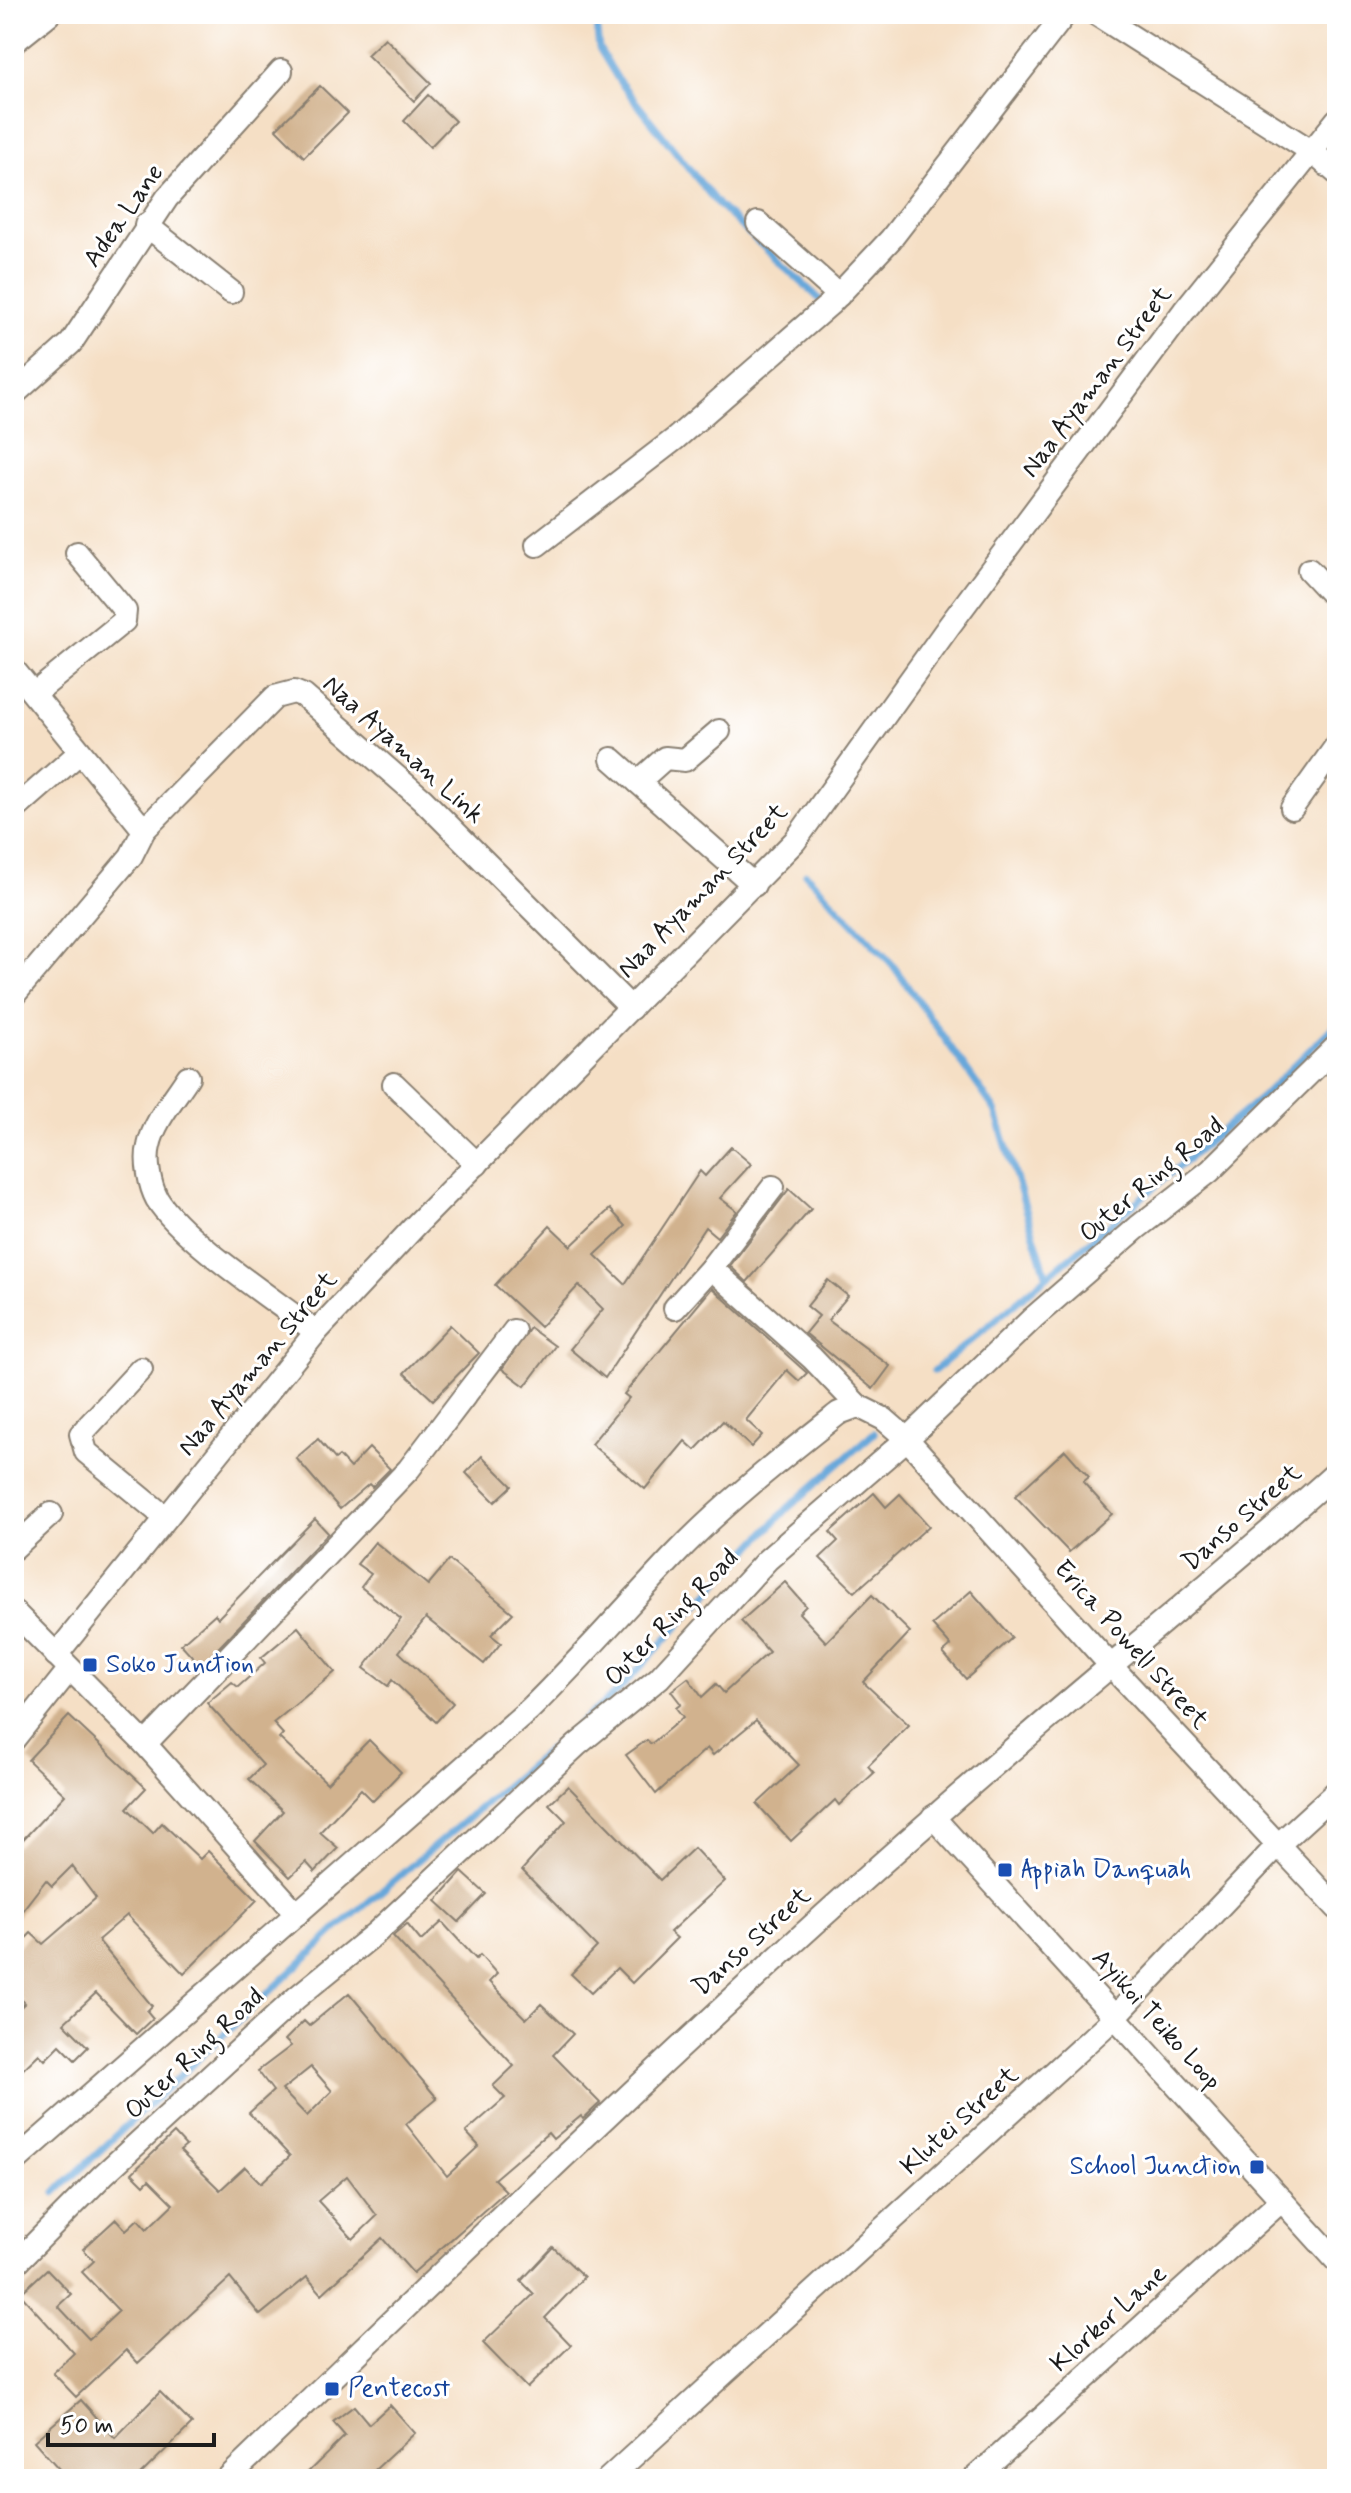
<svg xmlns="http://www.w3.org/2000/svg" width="1351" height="2493" viewBox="0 0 1351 2493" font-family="Mynerve,sans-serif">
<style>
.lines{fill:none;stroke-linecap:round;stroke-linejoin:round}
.stream{stroke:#67a7da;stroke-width:7}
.building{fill:#d1b28e;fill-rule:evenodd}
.minor-casing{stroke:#887e70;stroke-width:26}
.minor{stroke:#fff;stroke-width:22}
.transit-dot{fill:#1a4fb4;stroke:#fff;stroke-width:3}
.labels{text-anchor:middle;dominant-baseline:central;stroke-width:6;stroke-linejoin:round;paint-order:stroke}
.street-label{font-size:26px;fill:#1c1c1c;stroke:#fff}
.transit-label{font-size:26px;fill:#164399;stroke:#fff;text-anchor:start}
</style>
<rect width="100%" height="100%" fill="#fff"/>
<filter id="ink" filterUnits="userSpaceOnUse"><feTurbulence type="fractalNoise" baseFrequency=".0125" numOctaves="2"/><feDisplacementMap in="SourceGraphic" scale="16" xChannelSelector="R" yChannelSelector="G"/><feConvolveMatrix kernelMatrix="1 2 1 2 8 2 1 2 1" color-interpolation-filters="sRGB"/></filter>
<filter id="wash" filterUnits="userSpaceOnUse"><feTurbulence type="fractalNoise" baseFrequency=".006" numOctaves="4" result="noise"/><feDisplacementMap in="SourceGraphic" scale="32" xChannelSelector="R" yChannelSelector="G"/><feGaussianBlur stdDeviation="1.8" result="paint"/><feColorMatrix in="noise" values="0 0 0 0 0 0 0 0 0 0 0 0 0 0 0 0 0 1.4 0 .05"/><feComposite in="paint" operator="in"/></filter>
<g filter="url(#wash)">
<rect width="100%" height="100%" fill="#f5dfc5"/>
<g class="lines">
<g class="stream">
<polyline points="595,14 599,48 619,81 719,206 825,304"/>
<polyline points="806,874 892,964 995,1110 1047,1277"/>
<polyline points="934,1371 1261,1098 1337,1023"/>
<polyline points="55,2193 340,1926 617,1692 788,1508 874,1433"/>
</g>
</g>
<g id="blocks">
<g class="building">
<polygon points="385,38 431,83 414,101 367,55"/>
<polygon points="320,86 348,113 304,157 276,129"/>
<polygon points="428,95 455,121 430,147 404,121"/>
<polygon points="731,1147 751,1164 720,1198 737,1211 717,1237 705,1227 605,1378 570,1349 603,1309 579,1285 540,1327 495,1285 550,1226 571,1246 610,1209 626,1226 595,1255 625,1284 700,1171 705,1176"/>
<polygon points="789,1189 811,1209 747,1282 730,1266"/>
<polygon points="828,1280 848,1296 828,1320 890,1366 873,1389 805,1333 819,1316 807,1306"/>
<polygon points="712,1288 807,1373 799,1381 787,1370 746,1420 762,1435 751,1447 723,1421 695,1450 685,1441 645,1489 591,1444 629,1398 624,1394"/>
<polygon points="450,1325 479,1353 433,1400 404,1373"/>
<polygon points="530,1328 555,1346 525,1386 502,1369"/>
<polygon points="318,1439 335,1459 339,1456 350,1468 369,1448 390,1469 372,1487 369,1484 340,1509 296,1458"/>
<polygon points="1065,1450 1089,1477 1083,1482 1112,1514 1069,1552 1015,1496"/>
<polygon points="482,1456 512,1486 495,1502 466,1473"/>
<polygon points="874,1493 886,1507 900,1494 929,1526 855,1592 820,1558 838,1541 830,1532"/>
<polygon points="315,1519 328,1533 201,1666 181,1644 215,1614 218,1618"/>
<polygon points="375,1542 428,1585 449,1560 513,1613 491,1635 501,1643 484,1664 426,1618 399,1652 453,1703 436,1722 392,1680 388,1686 364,1668 401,1619 361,1587 371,1574 357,1564"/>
<polygon points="785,1582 806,1606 799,1613 826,1642 872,1595 910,1632 863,1682 909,1725 868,1766 874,1773 839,1805 835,1800 791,1841 757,1804 799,1765 756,1720 713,1755 707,1748 656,1794 626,1755 647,1740 651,1744 683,1717 676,1708 681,1704 671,1691 688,1678 702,1697 716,1684 724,1693 769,1652 741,1621"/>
<polygon points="971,1591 1012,1638 966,1679 943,1653 951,1646 932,1625"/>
<polygon points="298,1627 335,1672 273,1723 283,1734 279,1738 327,1783 369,1740 401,1772 373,1801 361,1789 320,1832 338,1848 315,1872 306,1862 290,1877 255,1841 283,1811 249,1779 263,1765 207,1703 232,1682 238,1687 265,1663 261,1658"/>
<polygon points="69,1716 146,1788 127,1808 153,1833 162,1823 200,1859 208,1851 257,1900 184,1974 127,1915 98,1940 152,2006 147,2011 153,2018 136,2034 96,1993 64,2023 88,2047 75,2060 60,2045 45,2060 39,2054 14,2078 14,2013 25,2003 14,1992 14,1951 31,1933 43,1944 96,1898 72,1866 52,1886 46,1880 14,1921 14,1849 65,1795 28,1760"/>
<polygon points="568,1786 660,1880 694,1848 725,1881 670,1932 677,1938 632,1983 617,1968 591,1993 571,1974 597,1947 522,1870 566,1821 549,1804"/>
<polygon points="462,1872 486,1894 459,1922 436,1901"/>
<path d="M442,1922L476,1959L480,1955L497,1974L489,1982L526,2019L541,2004L573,2034L553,2055L600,2103L583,2119L581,2116L553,2139L548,2133L494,2179L506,2191L413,2273L382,2238L322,2294L307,2277L260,2315L230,2278L138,2363L126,2350L76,2397L53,2373L74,2353L20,2294L47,2269L71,2294L58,2306L89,2339L119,2311L82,2272L94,2261L83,2249L116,2219L126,2230L138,2219L147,2229L173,2204L149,2180L144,2185L132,2173L174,2133L186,2146L180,2151L220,2190L245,2167L261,2183L290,2156L249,2113L273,2091L258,2071L291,2046L285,2040L304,2021L309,2026L349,1993L437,2098L406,2124L447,2176L479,2146L466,2132L505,2098L493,2086L514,2066L393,1936L407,1924L421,1941ZM311,2067L332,2091L307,2116L282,2090ZM347,2176L377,2216L353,2239L318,2201Z"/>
<polygon points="553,2247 584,2277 545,2318 571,2345 527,2388 483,2343 534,2294 521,2281"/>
<polygon points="160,2392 192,2424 136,2479 68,2479 34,2441 81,2400 115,2438"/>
<polygon points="390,2405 415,2433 365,2479 301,2479 345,2436 333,2422 354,2406 369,2424"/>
</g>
</g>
</g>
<g filter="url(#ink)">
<use href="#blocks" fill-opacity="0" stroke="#887e70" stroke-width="2"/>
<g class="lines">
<defs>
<g id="minor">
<polyline points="1096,14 1311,151 1337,173"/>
<polyline points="14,42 49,14"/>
<polyline points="758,223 839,295"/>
<polyline points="146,225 231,292"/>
<polyline points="14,394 71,343 167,198 281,71"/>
<polyline points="537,545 675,439 830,304 891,239 1065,14"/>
<polyline points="1309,570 1337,600"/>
<polyline points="14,670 144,830 275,697 294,692 304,696 422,799 631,1008"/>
<polyline points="35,693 124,621 125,611 77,553"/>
<polyline points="612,759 754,885"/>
<polyline points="638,782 665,758 685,760 719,731"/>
<polyline points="1292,808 1337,745"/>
<polyline points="14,810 79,753"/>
<polyline points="14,995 131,856 144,830"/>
<path d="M188,1077C175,1098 154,1121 149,1146C145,1161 150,1186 157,1199C182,1240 276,1301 316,1332"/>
<polyline points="394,1084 477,1164"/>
<polyline points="773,1187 711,1268 812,1358 858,1406"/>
<polyline points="675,1308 711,1268"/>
<polyline points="141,1369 81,1434 86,1452 166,1518"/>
<polyline points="14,1548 51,1514"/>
<polyline points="14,1612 145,1744 297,1914"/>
<polyline points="56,1655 316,1332 417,1224 795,841 949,626 1184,311 1337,120"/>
<polyline points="14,1739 69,1670"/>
<polyline points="145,1744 409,1469 514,1331"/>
<polyline points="933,1817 1337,2261"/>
<path d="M14,2162L530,1709C580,1660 625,1608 673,1557C723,1504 782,1458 839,1413L858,1406L884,1419L907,1439L1113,1668L1337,1908"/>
<polyline points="14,2265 103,2175 296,1998 377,1932 577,1745 659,1678 767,1560 907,1439 1033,1318 1138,1227 1210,1171 1337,1046"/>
<path d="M227,2479C459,2257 689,2032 931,1820C1064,1702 1204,1591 1337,1472"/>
<polyline points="608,2479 1115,2017 1278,1845 1337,1791"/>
<polyline points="974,2479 1282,2200"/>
</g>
</defs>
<use href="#minor" class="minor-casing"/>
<use href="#minor" class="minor"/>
</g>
</g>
<g class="transit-dot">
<rect x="82" y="1657" width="16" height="16" rx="4"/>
<rect x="997" y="1862" width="16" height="16" rx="4"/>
<rect x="1249" y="2159" width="16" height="16" rx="4"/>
<rect x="324" y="2381" width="16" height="16" rx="4"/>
</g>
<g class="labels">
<g class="street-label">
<text transform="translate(124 216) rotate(-55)">Adea Lane</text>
<text transform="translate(1097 382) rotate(-53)">Naa Ayaman Street</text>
<text transform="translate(403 750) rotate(42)">Naa Ayaman Link</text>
<text transform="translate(703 891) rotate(-46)">Naa Ayaman Street</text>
<text transform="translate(1152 1180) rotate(-40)">Outer Ring Road</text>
<text transform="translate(258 1364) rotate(-50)">Naa Ayaman Street</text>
<text transform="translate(1242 1518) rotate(-41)">Danso Street</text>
<text transform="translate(672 1618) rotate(-46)">Outer Ring Road</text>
<text transform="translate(1131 1645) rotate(48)">Erica Powell Street</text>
<text transform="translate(752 1942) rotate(-42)">Danso Street</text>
<text transform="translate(1156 2020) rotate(48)">Ayikoi Teiko Loop</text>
<text transform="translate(195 2054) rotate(-43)">Outer Ring Road</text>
<text transform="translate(960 2121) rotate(-42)">Klutei Street</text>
<text transform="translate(1109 2319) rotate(-42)">Klorkor Lane</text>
</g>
<g class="transit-label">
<text x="106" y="1665">Soko Junction</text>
<text x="1021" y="1870">Appiah Danquah</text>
<text x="1241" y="2167" text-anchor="end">School Junction</text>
<text x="348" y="2389">Pentecost</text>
</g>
</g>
<rect width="1351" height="2493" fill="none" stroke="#fff" stroke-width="48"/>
<path d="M48 2433v12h166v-12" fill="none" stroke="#1c1c1c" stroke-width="4"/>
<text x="60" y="2433" font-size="24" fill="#1c1c1c" stroke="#ffffff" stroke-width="6" paint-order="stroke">50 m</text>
</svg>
